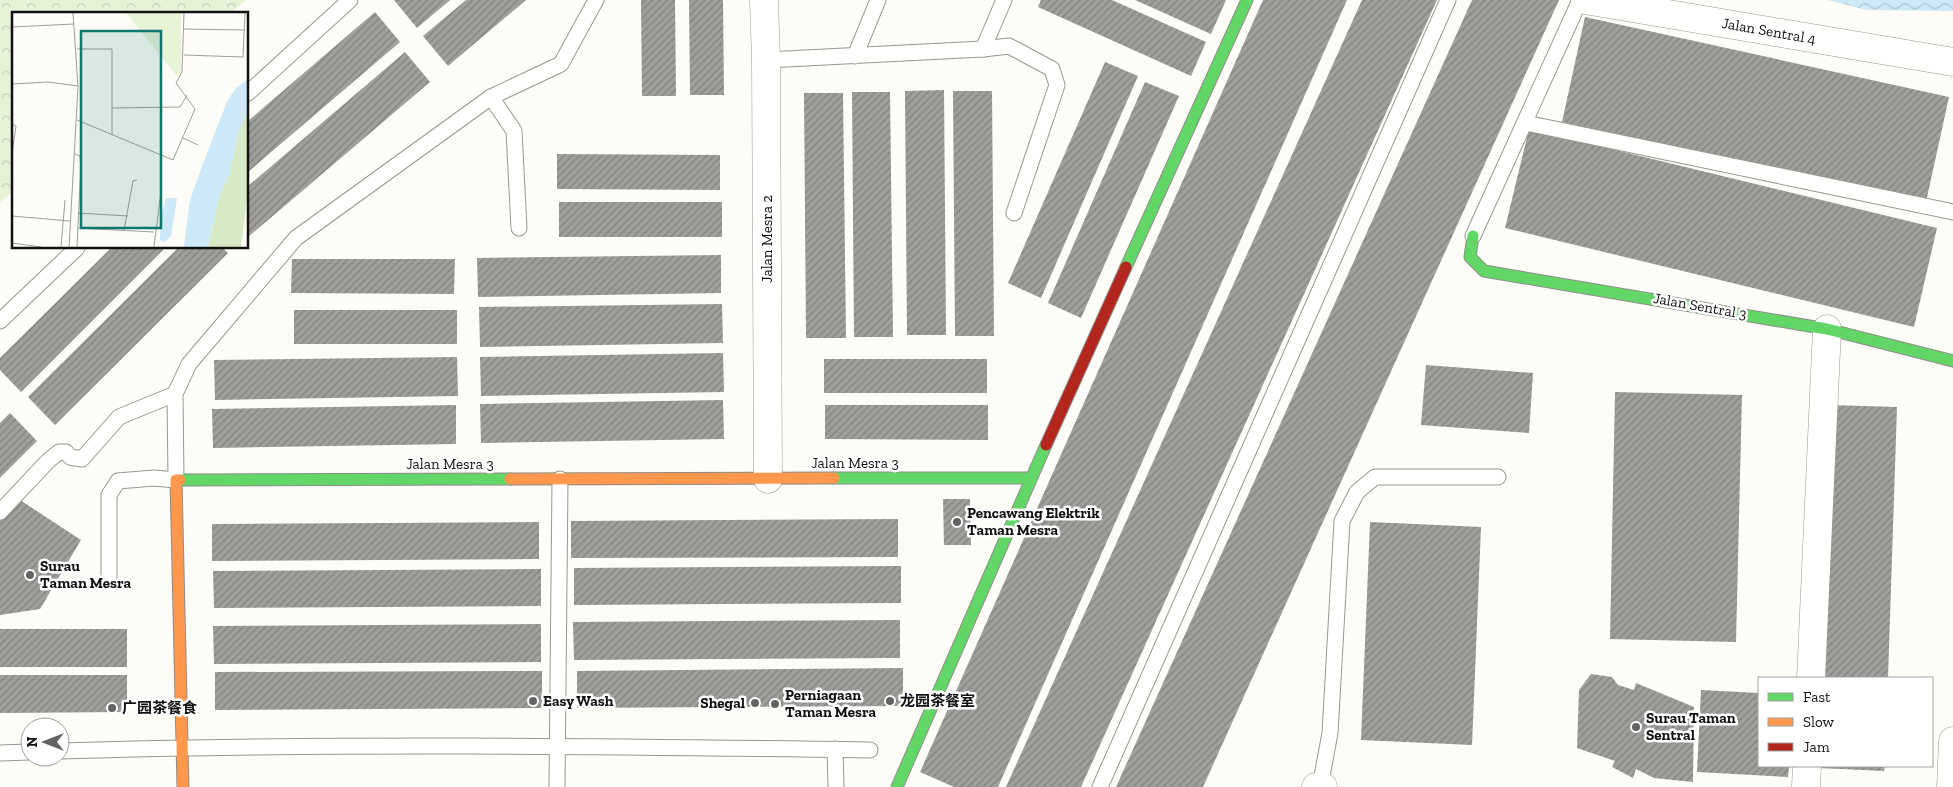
<svg xmlns="http://www.w3.org/2000/svg" width="1953" height="787" viewBox="0 0 1953 787" font-family="'Zilla Slab','Noto Sans SC',serif">
<style>
.park{fill:url(#park-crowns)}
.water{fill:url(#water-waves)}
.building{fill:url(#building-hatch)}
.lines{fill:none;stroke-linecap:round;stroke-linejoin:round}
.lane-casing{stroke:#979795;stroke-width:17}
.street-casing{stroke:#979795;stroke-width:29}
.fast-casing{stroke:#8e8d8b;stroke-width:13}
.slow-casing{stroke:#8e8d8b;stroke-width:13}
.jam-casing{stroke:#8e8d8b;stroke-width:13}
.lane{stroke:#fffffe;stroke-width:15}
.street{stroke:#fffffe;stroke-width:28}
.fast{stroke:#63d668;stroke-width:11}
.slow{stroke:#ff974d;stroke-width:11}
.jam{stroke:#b3261e;stroke-width:11}
.poi-dot{fill:#646362;stroke:#fff;stroke-width:2}
.labels{text-anchor:middle;dominant-baseline:central;stroke-width:5;stroke-linejoin:round;paint-order:stroke}
.street-label{font-size:15px;fill:#111;stroke:#fff}
.poi-label{font-size:15px;font-weight:bold;fill:#111;stroke:#fff;text-anchor:start}
.inset-road{fill:none;stroke:#9f9e9b;stroke-width:1}
.view{fill:#0f766e;fill-opacity:0.15;stroke:#0f766e;stroke-width:2.5}
.inset-edge{fill:none;stroke:#111;stroke-width:2.5}
</style>
<defs>
<pattern id="park-crowns" width="20" height="18" patternUnits="userSpaceOnUse" patternTransform="scale(1.25)"><rect width="20" height="18" fill="#e7f3d7"/><path d="M2 6a3 3 0 1 1 6 0M12 15a3 3 0 1 1 6 0" fill="none" stroke="#c5cfb8"/></pattern>
<pattern id="water-waves" width="16" height="10" patternUnits="userSpaceOnUse" patternTransform="scale(1.25)"><rect width="16" height="10" fill="#cde8f7"/><path d="M0 5q4-4 8 0t8 0" fill="none" stroke="#afc6d3"/></pattern>
<pattern id="building-hatch" width="6" height="6" patternUnits="userSpaceOnUse" patternTransform="scale(1.25)"><rect width="6" height="6" fill="#a19f9c"/><path d="M-1 1l2-2M0 6l6-6M5 7l2-2" fill="none" stroke="#82807e"/></pattern>
</defs>
<rect width="100%" height="100%" fill="#fdfcf7"/>
<polygon class="park" points="0,0 246,0 229,14 14,14 14,191 0,202"/>
<polygon class="water" points="1828,0 1953,0 1953,11 1866,10"/>
<g class="building">
<polygon points="394,0 450,0 417,28"/>
<polygon points="466,0 526,0 448,66 423,36"/>
<polygon points="641,0 675,0 676,96 642,96"/>
<polygon points="689,0 723,0 724,95 690,95"/>
<polygon points="1041,0 1112,0 1206,42 1191,76 1038,7"/>
<polygon points="1135,0 1226,0 1211,34"/>
<polygon points="1263,0 1347,0 998,787 954,787 920,772"/>
<polygon points="1362,0 1437,0 1081,787 1006,787"/>
<polygon points="1472,0 1559,0 1203,787 1116,787"/>
<polygon points="375,12 400,42 248,172 248,121"/>
<polygon points="1585,17 1949,97 1926,202 1562,122"/>
<polygon points="405,52 430,82 248,237 248,186"/>
<polygon points="1105,62 1138,76 1041,298 1008,283"/>
<polygon points="1145,82 1179,96 1081,318 1048,303"/>
<polygon points="944,90 946,335 907,335 905,91"/>
<polygon points="953,91 992,91 994,336 955,336"/>
<polygon points="852,92 890,92 893,337 854,337"/>
<polygon points="804,93 843,93 846,338 806,338"/>
<polygon points="1529,129 1937,228 1914,327 1505,228"/>
<polygon points="557,154 720,155 720,190 557,189"/>
<rect x="559" y="202" width="163" height="35"/>
<polygon points="111,248 165,248 21,392 0,370 0,358"/>
<polygon points="178,248 223,248 228,253 55,425 28,397"/>
<polygon points="721,255 721,293 478,297 477,258"/>
<polygon points="292,259 455,259 454,294 291,293"/>
<polygon points="722,304 723,343 480,347 479,307"/>
<rect x="294" y="310" width="163" height="34"/>
<polygon points="723,353 724,392 481,396 480,357"/>
<polygon points="457,357 458,396 215,400 214,360"/>
<rect x="824" y="359" width="163" height="34"/>
<polygon points="1426,365 1533,373 1529,433 1421,425"/>
<polygon points="1615,392 1742,395 1736,642 1610,639"/>
<polygon points="723,400 724,439 481,443 480,404"/>
<polygon points="456,405 456,444 213,448 212,409"/>
<polygon points="825,405 988,405 988,440 825,439"/>
<polygon points="1830,405 1897,407 1888,678 1821,678"/>
<polygon points="10,413 37,441 0,478 0,423"/>
<polygon points="17,498 81,540 40,609 0,615 0,517"/>
<polygon points="943,499 970,499 971,545 944,545"/>
<polygon points="898,519 898,557 571,558 571,521"/>
<polygon points="539,522 539,559 212,561 212,524"/>
<polygon points="1370,522 1481,527 1472,745 1361,740"/>
<polygon points="901,566 901,603 574,605 574,568"/>
<polygon points="541,569 541,606 214,608 213,571"/>
<polygon points="900,620 900,658 574,660 573,622"/>
<polygon points="541,624 541,662 214,664 213,626"/>
<rect x="0" y="629" width="127" height="38"/>
<polygon points="903,668 903,706 577,708 577,671"/>
<polygon points="542,671 542,708 215,710 215,672"/>
<polygon points="1591,674 1612,677 1618,685 1634,690 1636,683 1694,707 1693,782 1654,778 1636,769 1633,778 1612,767 1615,761 1577,748 1579,690"/>
<polygon points="0,675 127,675 127,712 0,713"/>
<polygon points="1701,690 1759,693 1759,766 1789,766 1788,777 1697,772"/>
<polygon points="1818,766 1885,766 1884,771 1818,768"/>
</g>
<g class="lines">
<defs>
<g id="lane">
<polyline points="983,49 1004,0"/>
<polyline points="855,56 878,0"/>
<polyline points="766,60 983,49 1009,46 1052,69 1057,85 1014,213"/>
<polyline points="248,93 350,0"/>
<polyline points="491,97 514,131 519,228"/>
<polyline points="1526,123 1953,212"/>
<polyline points="1473,236 1580,0"/>
<polyline points="0,321 77,248"/>
<polyline points="0,512 48,461 59,452 66,452 70,457 82,459 119,417 175,394"/>
<polyline points="109,579 109,495 118,481 154,478 176,480 175,394 189,364 296,238 491,97 561,64 596,0"/>
<polyline points="835,749 836,787"/>
<path d="M60,751C330,743 600,746 870,750"/>
<polyline points="0,753 30,752"/>
<polyline points="557,787 560,479"/>
<polyline points="1100,787 1448,0"/>
<polyline points="1320,787 1330,733 1342,521 1357,492 1375,477 1498,477"/>
</g>
<g id="street">
<polyline points="764,0 766,60 768,479"/>
<polyline points="1585,0 1953,62"/>
<polyline points="1811,678 1827,329"/>
<polyline points="1316,787 1323,787"/>
<polyline points="1806,787 1807,766"/>
<polyline points="1951,787 1953,741"/>
</g>
<g id="fast">
<polyline points="1473,236 1470,257 1484,271 1827,329 1953,361"/>
<polyline points="1126,267 1247,0"/>
<polyline points="834,478 1031,478"/>
<polyline points="180,480 510,479"/>
<polyline points="897,787 1046,445"/>
</g>
<g id="slow">
<polyline points="510,479 834,478"/>
<polyline points="180,480 176,480 183,787"/>
</g>
<polyline id="jam" points="1046,445 1126,267"/>
</defs>
<use href="#lane" class="lane-casing"/>
<use href="#street" class="street-casing"/>
<use href="#fast" class="fast-casing"/>
<use href="#slow" class="slow-casing"/>
<use href="#jam" class="jam-casing"/>
<use href="#lane" class="lane"/>
<use href="#street" class="street"/>
<use href="#fast" class="fast"/>
<use href="#slow" class="slow"/>
<use href="#jam" class="jam"/>
</g>
<g class="poi-dot">
<circle cx="957" cy="522" r="5"/>
<circle cx="30" cy="575" r="5"/>
<circle cx="533" cy="701" r="5"/>
<circle cx="890" cy="701" r="5"/>
<circle cx="755" cy="703" r="5"/>
<circle cx="775" cy="704" r="5"/>
<circle cx="112" cy="708" r="5"/>
<circle cx="1636" cy="727" r="5"/>
</g>
<g class="labels">
<g class="street-label">
<text transform="translate(1769 31) rotate(10)">Jalan Sentral 4</text>
<text transform="translate(767 239) rotate(-90)">Jalan Mesra 2</text>
<text transform="translate(1700 306) rotate(10)">Jalan Sentral 3</text>
<text x="855" y="463">Jalan Mesra 3</text>
<text x="450" y="464">Jalan Mesra 3</text>
</g>
<g class="poi-label">
<text x="967" y="513">Pencawang Elektrik<tspan x="967" dy="17">Taman Mesra</tspan></text>
<text x="40" y="566">Surau<tspan x="40" dy="17">Taman Mesra</tspan></text>
<text x="785" y="695">Perniagaan<tspan x="785" dy="17">Taman Mesra</tspan></text>
<text x="543" y="701">Easy Wash</text>
<text x="900" y="701">龙园茶餐室</text>
<text x="745" y="703" text-anchor="end">Shegal</text>
<text x="122" y="708">广园茶餐食</text>
<text x="1646" y="718">Surau Taman<tspan x="1646" dy="17">Sentral</tspan></text>
</g>
</g>
<g transform="translate(12 12)">
<rect width="236" height="236" fill="#fdfcf7"/>
<path d="M236,97L237,172L229,235H196L207,185L218,160L227,118Z" fill="#d8eac5"/>
<path d="M114,1H169V59L165,64Z" fill="#e7f3d7"/>
<path d="M236,67V97L227,118L218,160L207,185L196,235H172L178,188L195,141L215,90L223,77ZM154,186H165L159,224L152,230L148,228V208Z" fill="#cde8f7"/>
<path class="inset-road" d="M0,15L62,12M171,17L233,18M65,37H100V123M172,43L231,45L233,1M0,72L36,70L66,74M100,96L168,95L175,83M65,108L161,148L183,97L164,71L170,60L172,1M0,112L4,114L0,141M171,126L186,133M63,142L68,144L69,152L65,235M66,201L116,204M0,204L58,209M65,216L142,220M112,218L121,169L125,168M0,231L29,235M49,235L53,188M57,235L66,75L61,1M142,235L149,179"/>
<path class="view" d="M69,19H149V216H69Z"/>
<rect width="236" height="236" class="inset-edge"/>
</g>
<rect x="1758" y="677" width="175" height="90" fill="#ffffff" stroke="#a0a0a0"/>
<rect x="1768" y="693" width="25" height="8" fill="#63d668" stroke="#a0a0a0"/>
<text x="1803" y="702" font-size="15" fill="#111111">Fast</text>
<rect x="1768" y="718" width="25" height="8" fill="#ff974d" stroke="#a0a0a0"/>
<text x="1803" y="727" font-size="15" fill="#111111">Slow</text>
<rect x="1768" y="743" width="25" height="8" fill="#b3261e" stroke="#a0a0a0"/>
<text x="1803" y="752" font-size="15" fill="#111111">Jam</text>
<g transform="translate(45 742) rotate(270)"><circle r="24" fill="#ffffff" stroke="#a0a0a0"/>
<path d="M0-4L9 19L0 12L-9 19Z" fill="#646362"/>
<text y="-8" font-size="14" font-weight="bold" text-anchor="middle" fill="#111111">N</text>
</g>
</svg>
